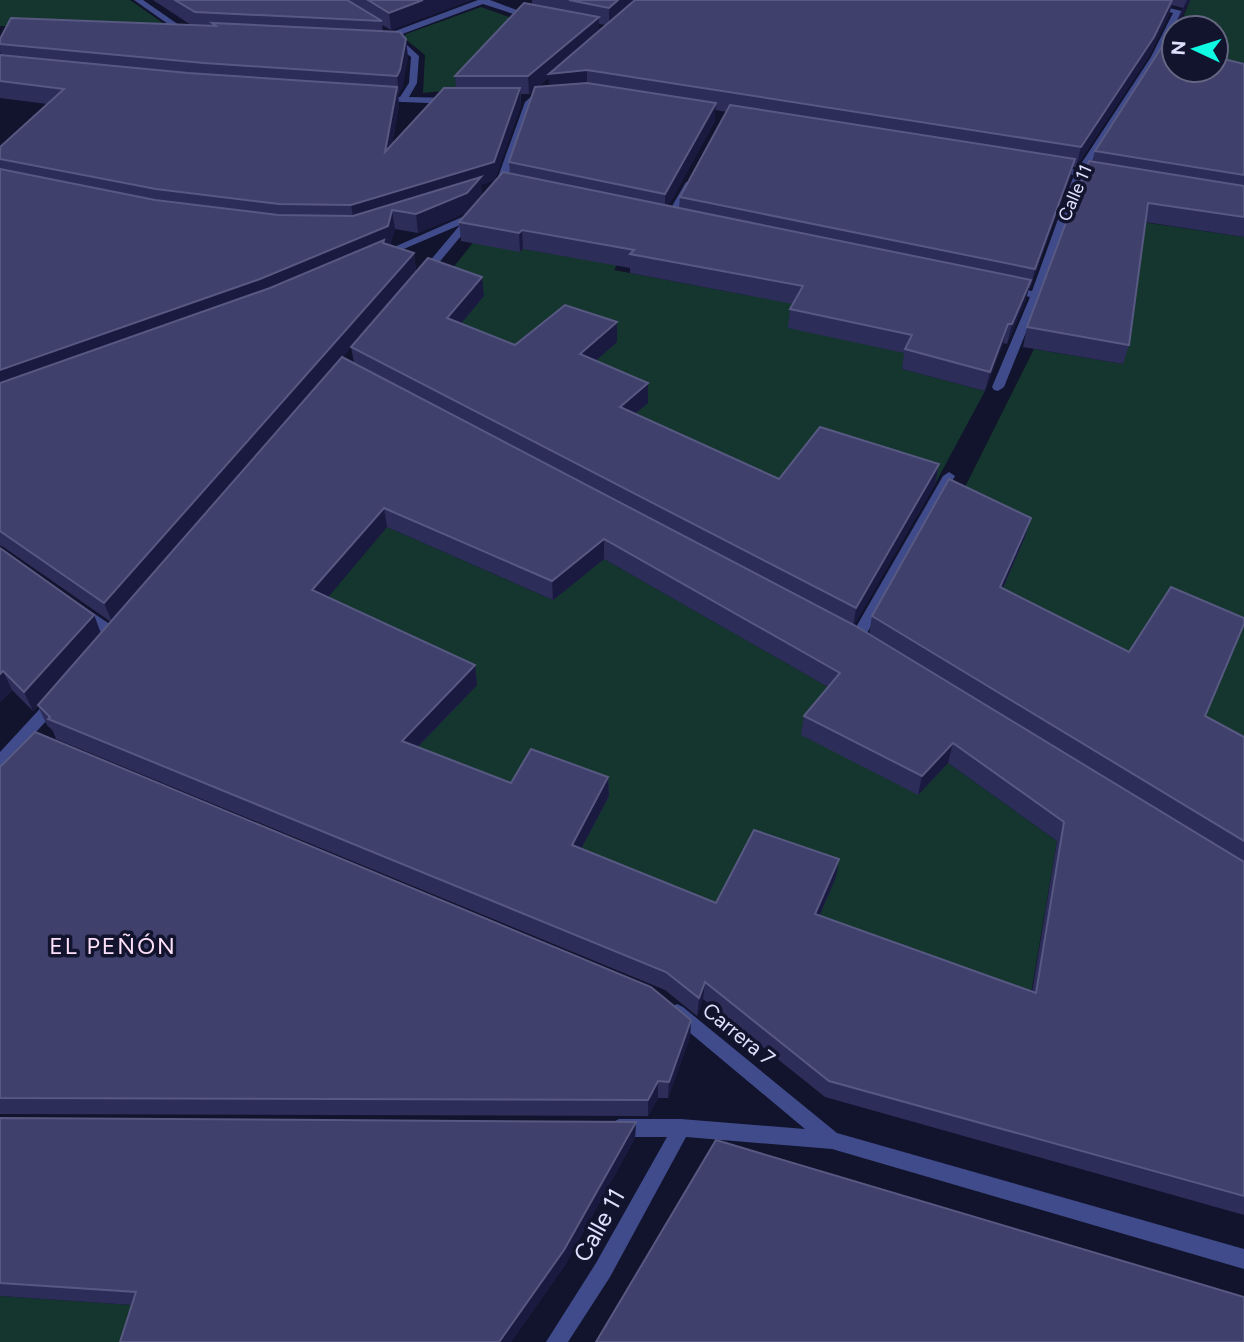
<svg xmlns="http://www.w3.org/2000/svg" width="1244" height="1342" viewBox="0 0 1244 1342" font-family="Figtree,sans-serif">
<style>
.green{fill:#15362e}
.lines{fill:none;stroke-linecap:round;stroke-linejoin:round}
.street{fill:#3f4b8a;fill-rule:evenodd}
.wall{fill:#2c2d59;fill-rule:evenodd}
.shaded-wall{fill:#1a1a40}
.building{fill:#3f406b;stroke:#585982;stroke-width:2;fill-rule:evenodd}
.labels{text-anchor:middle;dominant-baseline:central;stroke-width:7;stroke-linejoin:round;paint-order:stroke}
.far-street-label{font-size:18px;fill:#dee1fe;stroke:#12132c}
.street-label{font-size:21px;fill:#dee1fe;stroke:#12132c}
.neighbourhood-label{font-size:23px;letter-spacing:2px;fill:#fee0f9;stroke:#12132c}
.near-street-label{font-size:24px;fill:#dee1fe;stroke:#12132c}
</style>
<rect width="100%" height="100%" fill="#12132c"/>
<g class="green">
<polygon points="0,0 130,0 173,30 0,26"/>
<polygon points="1190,0 1244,0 1244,72 1216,65 1216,28 1179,28"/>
<polygon points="481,7 523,22 462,89 423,93 425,55 404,38 406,34"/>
<polygon points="510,196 502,245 552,254 582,209 642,222 614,270 751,296 774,249 929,314 902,369 985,391 935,484 777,499 620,427 647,402 517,364 449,338 437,288"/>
<polygon points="1142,222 1244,237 1244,762 1122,672 995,606 956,505 1034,349 1123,364"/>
<polygon points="387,527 553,600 604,559 837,692 948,763 1057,841 1028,1011 715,921 573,864 608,797 513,802 405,760 477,685 317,610"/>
<polygon points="0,1296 146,1306 135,1342 0,1342"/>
</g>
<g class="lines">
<g class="street">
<polygon points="134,0 143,0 192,34 185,36"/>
<polygon points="478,0 490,0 536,17 529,19 483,4 397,36 419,56 417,83 409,97 452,98 457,101 452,104 378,101 378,97 400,97 409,83 411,57 387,38 387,34"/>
<polygon points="1119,0 1135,0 1182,11 1159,57 1086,171 1108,177 1103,180 1084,177 1041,295 1004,387 998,391 994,390 992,387 1030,297 1006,292 1005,290 1010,287 1032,291 1074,175 1049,169 1054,166 1077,170 1151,57 1173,13"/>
<polygon points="533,95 541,97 534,103 504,188 496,190 494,188 525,102"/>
<polygon points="686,182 694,184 673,222 665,222 664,220"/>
<polygon points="469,214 476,218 427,277 423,278 418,275 460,225 385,257 377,257 376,255"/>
<polygon points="949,472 955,476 862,642 852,642 850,638 852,634 943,476"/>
<polygon points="81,605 119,630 121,634 119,638 109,638 76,613 74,610 76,607"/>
<polygon points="53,699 58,700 60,704 58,708 5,766 0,768 0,752 48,700"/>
<polygon points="677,1004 683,1007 837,1133 1244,1249 1244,1269 832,1149 686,1137 610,1277 568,1342 546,1342 596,1263 667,1137 619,1137 613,1134 610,1128 613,1122 619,1119 681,1119 805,1129 671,1017 669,1012 671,1007"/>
</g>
</g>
<g class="wall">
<path d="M153,0H471L391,30L382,25L383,31L408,57L402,88L398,94L399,105L392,144L456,88L455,76L532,4V0H1190L1174,28V34L1168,46L1244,64V237L1145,222L1129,345L1123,364L1023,347L1027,327L1092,162L1095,151L1167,46L1170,35L1183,8L1172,5L1169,15L1149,56L1076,167H1073L1070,178L1030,288H1029L1026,299L1007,344L1003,343L985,391L902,369L904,353L788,328L790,309L793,304L630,273V268L523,249L520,252L461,241L459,222L468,212L418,233L395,229L390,245L414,253L416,272L484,296L461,323L515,345L617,322V342L595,361L648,403L635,414L779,479L939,464L935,484L854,625L869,634L872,616L1025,537L1003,588L1205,716L1244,737V1215L825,1097L703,999L697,1016L665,990L56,739L53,731L47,725L38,706L33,711L12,690L0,702V548L94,615L101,633L111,622L2,546H0V147L47,104L0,98V55H1L0,51V39L191,25ZM599,24L606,25L599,31ZM549,77L550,86L538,87ZM534,90L509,162L510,174L482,196L481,185L521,106V94H529ZM715,110L727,112L680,197L679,208L668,206L715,121ZM351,347L354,363L343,357ZM387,527L553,600L604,559L828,687L804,716L801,735L918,795L948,763L1057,841L1032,992L819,916L836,877L716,903L581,849L609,796L608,777L511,783L418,747L477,685L475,665L327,597Z"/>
<polygon points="0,767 691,1020 690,1037 668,1098 658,1098 648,1116 0,1114"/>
<polygon points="0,1118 636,1122 635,1138 565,1265 511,1342 120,1342 132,1305 0,1296"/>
</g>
<g class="shaded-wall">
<polygon points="423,0 471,0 391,30 389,13"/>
<polygon points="618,0 640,0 609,26 609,8"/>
<polygon points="1172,0 1169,15 1149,56 1076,167 1081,147"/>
<polygon points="1187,0 1190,0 1177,28 1174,28 1174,34 1165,53 1170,35"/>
<polygon points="599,17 599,35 587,70 587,89 550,93 549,77 529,94 528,76"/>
<polygon points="406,39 408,57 402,88 399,94 397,76"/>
<polygon points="397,87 399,105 387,171 385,152"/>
<polygon points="520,88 521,106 495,181 481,185 482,196 468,212 418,233 416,214 392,210 395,229 390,245 0,392 0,370 354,223 351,205"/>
<polygon points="716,103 715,121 665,213 665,194"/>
<polygon points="1075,159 1070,178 1030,288 1035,269"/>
<polygon points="522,230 523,249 520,252 519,233"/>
<polygon points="414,253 416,273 112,622 104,603"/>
<polygon points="482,277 484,296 449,338 447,318"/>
<polygon points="1031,280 1026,299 1007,344 1012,324"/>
<polygon points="617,322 617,342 581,374 580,354"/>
<polygon points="1008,324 1003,343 985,391 990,372"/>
<polygon points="648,383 648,403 620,427 620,407"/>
<polygon points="939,464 935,484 853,627 856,608"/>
<polygon points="384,508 387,527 317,610 312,590"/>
<polygon points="1031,518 1025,537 995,606 1000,587"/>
<polygon points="604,539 604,559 553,600 552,581"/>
<polygon points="94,615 101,634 33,711 24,692"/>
<polygon points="475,665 477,685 405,760 402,741"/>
<polygon points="3,671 12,690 0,702 0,674"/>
<polygon points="953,743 948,763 918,795 922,776"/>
<polygon points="608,777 609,796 573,864 572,845"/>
<polygon points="839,859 836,877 812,933 815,914"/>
<polygon points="705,982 703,999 697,1016 699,998"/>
<polygon points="691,1020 690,1037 668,1098 669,1082"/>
<polygon points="658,1081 658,1098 648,1116 648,1100"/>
<polygon points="636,1122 635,1138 565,1265 511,1342 499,1342"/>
</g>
<g class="building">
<polygon points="175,0 347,0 382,21 195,12"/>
<polygon points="368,0 423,0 389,13"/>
<polygon points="569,0 618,0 609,8"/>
<polygon points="635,0 1172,0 1154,37 1081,147 587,70 549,74"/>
<polygon points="524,3 599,17 528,76 455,76"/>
<polygon points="11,18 216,26 212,23 400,32 406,39 400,70 397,76 204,63 0,44 0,39"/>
<polygon points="1163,45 1174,48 1174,70 1216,70 1216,57 1244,64 1244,175 1095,151"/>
<polygon points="0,55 188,73 397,87 385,152 444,88 520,88 494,162 351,205 279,204 156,189 0,159 0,147 64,89 0,81"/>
<polygon points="587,83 716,103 665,194 509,162 535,87"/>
<polygon points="730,105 1075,159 1035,269 680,197"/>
<polygon points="1089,161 1244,186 1244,217 1148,203 1129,345 1027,327"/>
<polygon points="0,169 155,200 278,215 353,216 481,177 467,193 416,214 392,210 388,226 260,279 0,370"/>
<polygon points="503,172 1031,280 1012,324 1008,324 990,372 905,349 912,335 790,309 803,286 630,254 634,250 522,230 519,233 459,222"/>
<polygon points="384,240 383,243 414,253 104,603 0,531 0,383 270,288"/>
<polygon points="428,258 482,277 447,318 515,345 565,305 617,322 580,354 648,383 620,407 779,479 820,427 939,464 856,608 351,347"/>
<path d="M342,357L854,625L1244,862V1196L829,1081L705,982L699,998L666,972L48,719L50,717L38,705ZM384,508L552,581L604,539L840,673L804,716L922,776L953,743L1064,822L1036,993L815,914L839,859L754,830L716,903L572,845L608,777L531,749L511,783L402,741L475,665L312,590Z"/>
<polygon points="949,479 1031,518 1000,587 1129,652 1171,587 1244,618 1244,624 1205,716 1244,737 1244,841 872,616"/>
<polygon points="0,548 94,615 24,692 3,671 0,674"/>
<polygon points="35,732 651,987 691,1020 669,1082 658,1081 648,1100 0,1098 0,767"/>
<polygon points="0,1118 636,1122 564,1250 499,1342 120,1342 136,1292 0,1283"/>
<polygon points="716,1140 1244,1297 1244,1342 596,1342"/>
</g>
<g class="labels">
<g class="far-street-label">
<text transform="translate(1075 193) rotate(-67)">Calle 11</text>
</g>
<g class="street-label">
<text transform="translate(739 1034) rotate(39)">Carrera 7</text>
</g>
<g class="neighbourhood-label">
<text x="113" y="946">EL PEÑÓN</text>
</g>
<g class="near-street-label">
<text transform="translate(599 1225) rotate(-61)">Calle 11</text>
</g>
</g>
<g transform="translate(1195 49) rotate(274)"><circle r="33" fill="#12132c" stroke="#646580" stroke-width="2"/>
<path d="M0-5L12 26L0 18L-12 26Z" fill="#0ff9e3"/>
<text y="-10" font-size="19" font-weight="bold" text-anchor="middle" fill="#dee1fe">N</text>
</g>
</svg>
